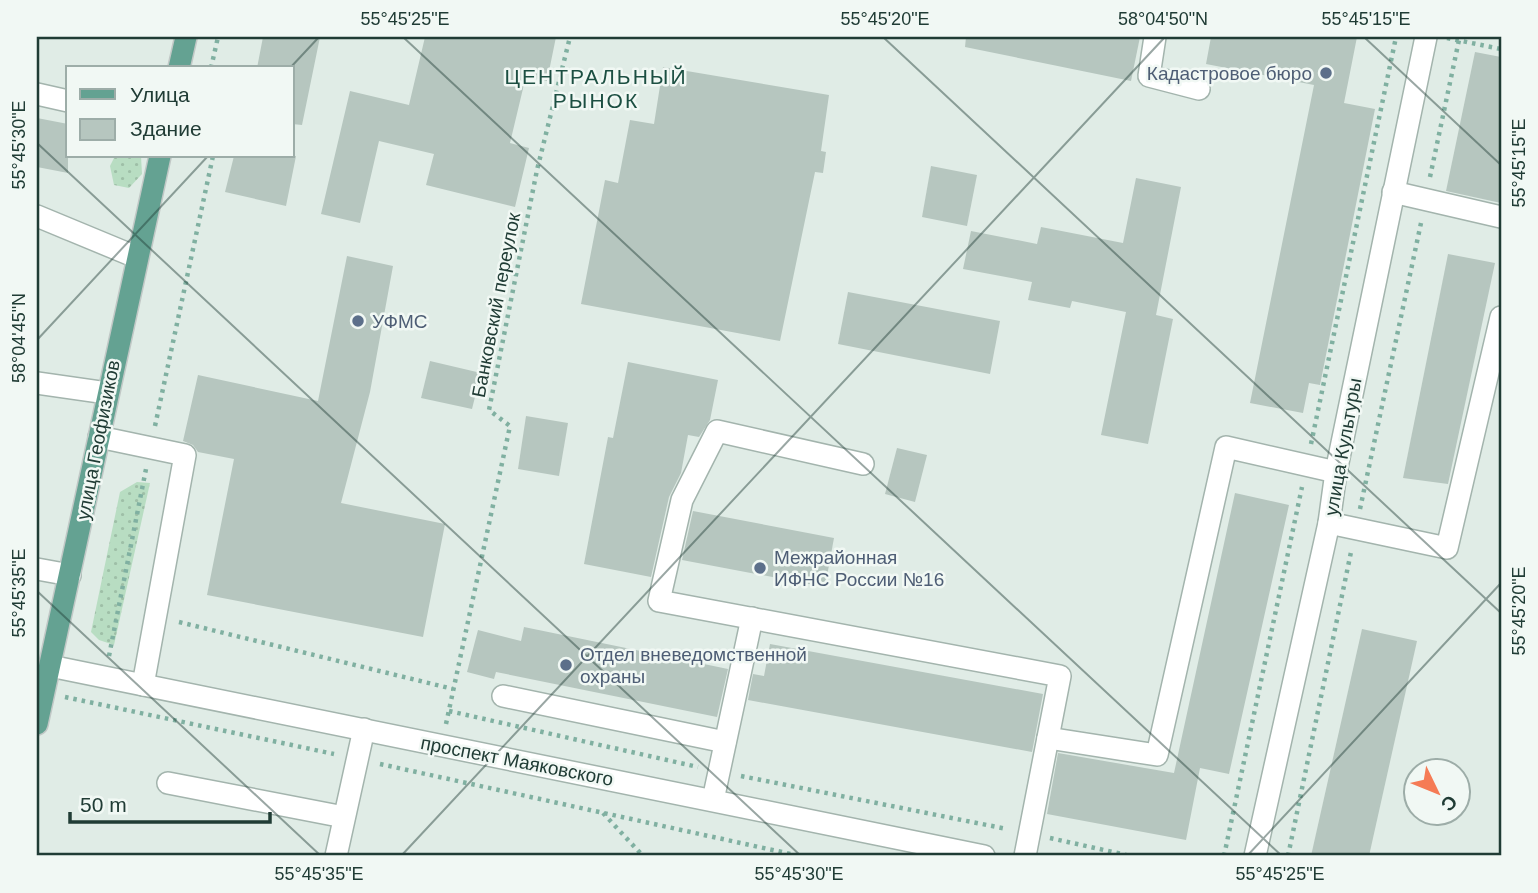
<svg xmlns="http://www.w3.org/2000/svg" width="1538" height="893" viewBox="0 0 1538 893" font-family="Helvetica,sans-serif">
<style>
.grass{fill:url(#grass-dots)}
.building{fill:#b6c6bf}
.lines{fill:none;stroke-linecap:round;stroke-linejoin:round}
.minor-casing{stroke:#a3b4ad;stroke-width:24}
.major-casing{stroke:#c1c8c6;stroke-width:24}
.path{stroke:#80b0a1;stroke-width:4.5;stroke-dasharray:3.5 5;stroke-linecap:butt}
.minor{stroke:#fff;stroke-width:21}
.major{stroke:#64a292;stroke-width:21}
.ticks{fill:none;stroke:#203c35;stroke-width:2;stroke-opacity:0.45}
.service-dot{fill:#5c6f8a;stroke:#f1f8f4;stroke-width:2.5}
.labels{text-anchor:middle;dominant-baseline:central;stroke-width:5;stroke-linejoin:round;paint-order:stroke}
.service-label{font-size:19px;fill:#4e5e75;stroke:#f1f8f4;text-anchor:start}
.street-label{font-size:19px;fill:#203c35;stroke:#f1f8f4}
.neighbourhood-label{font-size:21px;letter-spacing:2px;fill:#1c4f42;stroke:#f1f8f4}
.neatline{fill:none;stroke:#203c35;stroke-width:2.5}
.ticks-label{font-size:18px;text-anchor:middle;fill:#203c35}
</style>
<defs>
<pattern id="grass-dots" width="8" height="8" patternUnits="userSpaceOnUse" patternTransform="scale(1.75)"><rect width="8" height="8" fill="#b8ddc2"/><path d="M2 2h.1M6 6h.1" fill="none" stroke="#9ebfa7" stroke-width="1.8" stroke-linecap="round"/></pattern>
</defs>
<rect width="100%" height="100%" fill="#e0ece6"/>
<g class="grass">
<polygon points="115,156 141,156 142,174 129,188 114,185 110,166"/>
<polygon points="137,482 150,483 114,645 99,640 91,632 120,492"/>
</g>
<g class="building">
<polygon points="263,37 320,37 302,125 292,124 292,68 257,68"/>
<polygon points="425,37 556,37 547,81 526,76 510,143 529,148 515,207 426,185 434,154 379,141 360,223 321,214 350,91 409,105"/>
<polygon points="966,37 1140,37 1131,81 965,47"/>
<polygon points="1211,37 1357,37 1344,103 1375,109 1320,385 1309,383 1303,413 1250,403 1314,85 1206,64"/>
<polygon points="1475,52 1501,57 1501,203 1446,191"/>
<polygon points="663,67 829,95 821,151 826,152 823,173 815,172 780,341 581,304 605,180 618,183 630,120 654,124"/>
<polygon points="37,118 68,124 68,173 37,167"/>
<polygon points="234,156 296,156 286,206 225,192"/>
<polygon points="931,166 977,175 967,226 922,217"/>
<polygon points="1136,178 1181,187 1156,315 1173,319 1148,444 1101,435 1126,312 1072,301 1070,308 1028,300 1032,282 963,269 971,231 1037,244 1041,227 1123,243"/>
<polygon points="1448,254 1495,263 1448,484 1403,478"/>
<polygon points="347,256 393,266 370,392 341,503 445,524 423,637 207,595 234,459 198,452 193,445 183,441 198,375 318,401"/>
<polygon points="848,292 1000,321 990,374 838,344"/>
<polygon points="430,361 481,373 472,409 421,398"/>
<polygon points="628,362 718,380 710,420 699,437 688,435 681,473 669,497 651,577 584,564 608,437 613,438"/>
<polygon points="526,416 568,423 559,476 518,469"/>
<polygon points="897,448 927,455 915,502 885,494"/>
<polygon points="1235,493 1289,505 1229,774 1200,768 1186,840 1047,814 1058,753 1174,773"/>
<polygon points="693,511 834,538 825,587 682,560"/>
<polygon points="524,627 728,669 717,717 496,672 494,679 467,672 478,630 521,641"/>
<polygon points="1362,629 1417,641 1369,856 1311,856"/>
<polygon points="770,644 1043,694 1032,752 748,700 753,674 764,676"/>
</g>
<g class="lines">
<defs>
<g id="minor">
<polyline points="1155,37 1149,76 1199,89"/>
<polyline points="37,94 68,101"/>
<polyline points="1393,192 1501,217"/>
<polyline points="37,216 136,257"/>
<polyline points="37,383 107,393"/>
<polyline points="99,437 185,455 143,685"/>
<polyline points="863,464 717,431 682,500 659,601 1060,676 1025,856"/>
<polyline points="1329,523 1447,548 1501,317"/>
<polyline points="37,569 70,575"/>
<polyline points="50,666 984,856"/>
<polyline points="503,696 725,742"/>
<polyline points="1048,738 1157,755 1226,447 1336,472"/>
<polyline points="168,783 344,817"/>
<polyline points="713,800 752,618"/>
<polyline points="336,856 364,729"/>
<polyline points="1255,856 1329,523 1336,472 1426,37"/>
</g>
<g id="major">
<polyline points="179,68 186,37"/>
<polyline points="37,724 160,156"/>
</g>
</defs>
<use href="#minor" class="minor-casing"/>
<use href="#major" class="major-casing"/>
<g class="path">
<polyline points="1447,38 1501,49"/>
<polyline points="211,68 218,37"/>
<polyline points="1430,177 1459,40"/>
<polyline points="155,426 213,156"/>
<polyline points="1311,444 1396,37"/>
<polyline points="1360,509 1421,223"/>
<polyline points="179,622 453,689"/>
<polyline points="109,656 146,469"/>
<polyline points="65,697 334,754"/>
<polyline points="449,711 698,767"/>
<polyline points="446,724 510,426 489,410 537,170 570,37"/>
<polyline points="380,764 800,856"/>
<polyline points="741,776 1007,829"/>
<polyline points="603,813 643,856"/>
<polyline points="1050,838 1131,856"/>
<polyline points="1224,856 1302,487"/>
<polyline points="1288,856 1351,552"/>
</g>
<use href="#minor" class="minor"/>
<use href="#major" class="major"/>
</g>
<path class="ticks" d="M403,37L1282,856M883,37L1501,613M1364,37L1501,165M290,68L319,37M37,143L801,856M37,340L208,156M37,591L321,856M401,856L1165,37M1247,856L1501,583"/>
<g class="service-dot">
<circle cx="1326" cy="73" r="7"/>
<circle cx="358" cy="321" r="7"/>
<circle cx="760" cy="568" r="7"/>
<circle cx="566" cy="665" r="7"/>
</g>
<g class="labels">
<g class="service-label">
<text x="1312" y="73" text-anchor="end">Кадастровое бюро</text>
<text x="372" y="321">УФМС</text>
<text x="774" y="557">Межрайонная<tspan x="774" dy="22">ИФНС России №16</tspan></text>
<text x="580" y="654">Отдел вневедомственной<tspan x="580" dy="22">охраны</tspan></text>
</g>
<g class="street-label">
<text transform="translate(496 305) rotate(-79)">Банковский переулок</text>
<text transform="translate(98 440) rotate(-79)">улица Геофизиков</text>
<text transform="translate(1343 447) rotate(-80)">улица Культуры</text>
<text transform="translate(517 761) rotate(11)">проспект Маяковского</text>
</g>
<g class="neighbourhood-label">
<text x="596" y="76">ЦЕНТРАЛЬНЫЙ<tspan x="596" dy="24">РЫНОК</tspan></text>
</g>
</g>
<rect width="1538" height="893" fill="none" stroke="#f1f8f4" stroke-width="77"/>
<rect x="66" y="66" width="228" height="91" fill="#f1f8f4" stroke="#9dada8" stroke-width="2"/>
<rect x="80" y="89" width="35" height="10" fill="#64a292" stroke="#9dada8" stroke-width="2"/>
<text x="130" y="102" font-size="21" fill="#203c35">Улица</text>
<rect x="80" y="119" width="35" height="21" fill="#b6c6bf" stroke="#9dada8" stroke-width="2"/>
<text x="130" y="136" font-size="21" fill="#203c35">Здание</text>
<g transform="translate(1437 792) rotate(133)"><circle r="33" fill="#f1f8f4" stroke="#9dada8" stroke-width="2"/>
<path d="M0-5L12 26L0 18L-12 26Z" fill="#f57b55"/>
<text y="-10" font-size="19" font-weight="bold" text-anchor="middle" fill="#203c35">С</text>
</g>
<path d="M70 812v10h200v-10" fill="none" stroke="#203c35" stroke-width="3.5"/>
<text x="80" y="812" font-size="21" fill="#203c35" stroke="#f1f8f4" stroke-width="5" paint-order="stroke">50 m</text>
<rect x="38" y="38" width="1462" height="816" class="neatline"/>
<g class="ticks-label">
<text x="405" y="25">55°45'25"E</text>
<text x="885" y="25">55°45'20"E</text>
<text x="1163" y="25">58°04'50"N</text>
<text x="1366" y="25">55°45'15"E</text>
<text transform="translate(19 145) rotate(-90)" y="6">55°45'30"E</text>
<text transform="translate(1519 163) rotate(-90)" y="6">55°45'15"E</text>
<text transform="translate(19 338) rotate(-90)" y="6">58°04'45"N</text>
<text transform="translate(19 593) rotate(-90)" y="6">55°45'35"E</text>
<text transform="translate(1519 611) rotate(-90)" y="6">55°45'20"E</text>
<text x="319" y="880">55°45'35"E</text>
<text x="799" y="880">55°45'30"E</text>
<text x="1280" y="880">55°45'25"E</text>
</g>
</svg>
